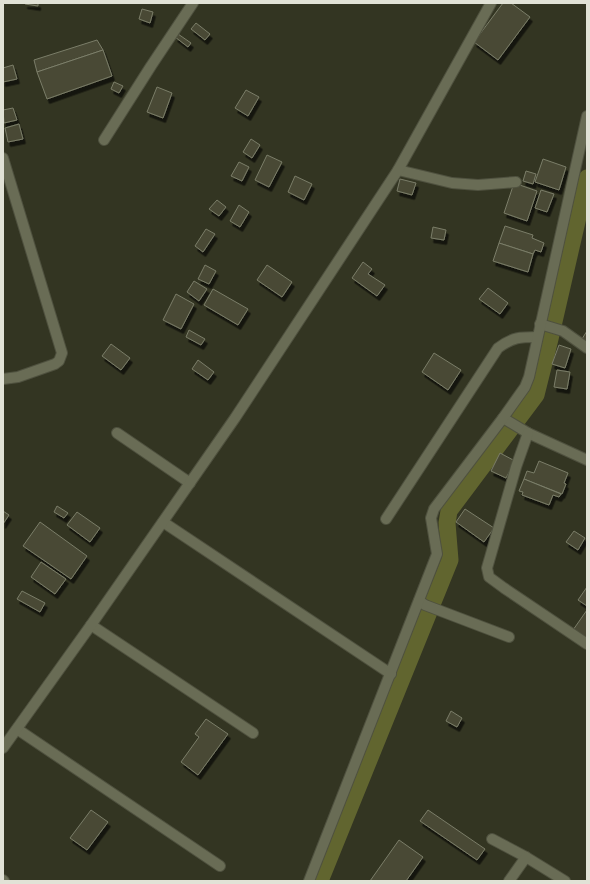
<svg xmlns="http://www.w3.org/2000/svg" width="590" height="884" viewBox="0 0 590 884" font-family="Quicksand,sans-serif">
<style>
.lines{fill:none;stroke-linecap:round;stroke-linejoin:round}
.canal{stroke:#61652f;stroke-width:17}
.building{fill:#484a36;stroke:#7b7d68;filter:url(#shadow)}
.minor-casing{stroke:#4f513f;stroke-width:12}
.minor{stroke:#696c55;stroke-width:10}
</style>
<defs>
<filter id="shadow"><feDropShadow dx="2.5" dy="4.5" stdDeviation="0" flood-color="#0009"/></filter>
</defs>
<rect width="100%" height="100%" fill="#333522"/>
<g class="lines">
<polyline class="canal" points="320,881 450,560 447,523 449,511 536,395 550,339 587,178"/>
</g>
<g class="building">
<polygon points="25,3 38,3 38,6 25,4"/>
<polygon points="503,3 511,3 530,17 498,60 474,42"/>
<polygon points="142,9 153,12 150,23 139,19"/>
<polygon points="196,23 210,34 205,40 191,29"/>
<polygon points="178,34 191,43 188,47 175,37"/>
<polygon points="97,40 103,50 37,72 34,60"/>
<polygon points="103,50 112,76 47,99 37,72"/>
<polygon points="13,65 17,79 3,82 3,68"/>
<polygon points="114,82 123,86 119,93 111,89"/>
<polygon points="157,87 172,93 163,118 147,112"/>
<polygon points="246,90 259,97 248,116 235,108"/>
<polygon points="13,108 17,120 4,123 3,110"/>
<polygon points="19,124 23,139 8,142 5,128"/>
<polygon points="251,139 260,145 252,158 243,152"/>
<polygon points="267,155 282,162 269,187 255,180"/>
<polygon points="543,159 566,167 559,190 535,182"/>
<polygon points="239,162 249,167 242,181 231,176"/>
<polygon points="526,171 536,174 533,184 523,181"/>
<polygon points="295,176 312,184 304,200 288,192"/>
<polygon points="400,179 416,183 412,195 397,191"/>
<polygon points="514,183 537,191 527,221 504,213"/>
<polygon points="541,190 554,194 547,212 535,208"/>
<polygon points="217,200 226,207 219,216 209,209"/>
<polygon points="239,205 249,212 240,227 230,221"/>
<polygon points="505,226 533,235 532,238 544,243 541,252 535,250 533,254 499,243"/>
<polygon points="433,227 446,230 444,240 431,238"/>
<polygon points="206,229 215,234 203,252 195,246"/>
<polygon points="499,243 533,254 528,272 493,261"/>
<polygon points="363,262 372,269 368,274 385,285 377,296 352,278"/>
<polygon points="205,265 216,271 209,284 198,279"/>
<polygon points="267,265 292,282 282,297 257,280"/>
<polygon points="194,281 207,289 199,301 187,292"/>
<polygon points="488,288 508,303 500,314 479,299"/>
<polygon points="213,289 248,309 238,325 204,305"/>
<polygon points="176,294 194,304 181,329 163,320"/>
<polygon points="189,330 205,339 201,345 186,337"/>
<polygon points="587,331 587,346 580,342"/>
<polygon points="111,344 130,358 121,370 102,356"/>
<polygon points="559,345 571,349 565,368 552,364"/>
<polygon points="434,353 461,370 448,390 422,372"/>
<polygon points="198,360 214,372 208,380 192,369"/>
<polygon points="557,370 570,372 567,389 554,387"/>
<polygon points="500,453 515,461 506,478 491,471"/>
<polygon points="539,461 568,473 564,483 566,484 562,494 524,479 527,471 534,473"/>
<polygon points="524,479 561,494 559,497 553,495 549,505 522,495 523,492 519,491"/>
<polygon points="57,506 68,513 64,518 54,512"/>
<polygon points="465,509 494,528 484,542 456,522"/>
<polygon points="3,511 9,515 3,524"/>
<polygon points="77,512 100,528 90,542 67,525"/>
<polygon points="40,522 87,556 71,579 23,546"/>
<polygon points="574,531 585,538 578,550 566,542"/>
<polygon points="41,562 66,579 55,594 31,577"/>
<polygon points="587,587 587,606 578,600"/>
<polygon points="22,591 45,603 40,612 17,599"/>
<polygon points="587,610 587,639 573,630"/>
<polygon points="451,711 462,718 457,727 446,721"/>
<polygon points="206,719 228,734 198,775 181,762 199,737 195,734"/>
<polygon points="91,810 108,822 87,850 70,838"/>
<polygon points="428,810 485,849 477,860 420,821"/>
<polygon points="399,840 423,857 406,881 370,881"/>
</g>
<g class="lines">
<defs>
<g id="minor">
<polyline points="104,140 151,66 193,3"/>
<polyline points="3,158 62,353 59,361 55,364 18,377 3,379"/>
<polyline points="398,170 452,183 478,185 516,182"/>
<polyline points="540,324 563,331 587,348"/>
<polyline points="503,418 528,433 587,460"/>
<polyline points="117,433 190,483"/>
<polyline points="528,433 516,467 487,568 489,577 504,588 587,644"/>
<path d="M386,519L498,348C513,337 520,337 537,337"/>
<polyline points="163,522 391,674"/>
<polyline points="419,601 425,605 509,637"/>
<polyline points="91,625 253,733"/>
<polyline points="17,729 220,866"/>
<polyline points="3,748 91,625 235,418 398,170 491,3"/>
<polyline points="492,839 526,857 565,881"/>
<polyline points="3,880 4,881"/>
<polyline points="309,881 437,554 431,518 434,509 503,418 525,387 529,377 587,116"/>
<polyline points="509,881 526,857"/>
</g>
</defs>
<use href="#minor" class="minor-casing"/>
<use href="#minor" class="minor"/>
</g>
<rect width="590" height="884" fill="none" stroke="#e1e2d6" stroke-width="8"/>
</svg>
